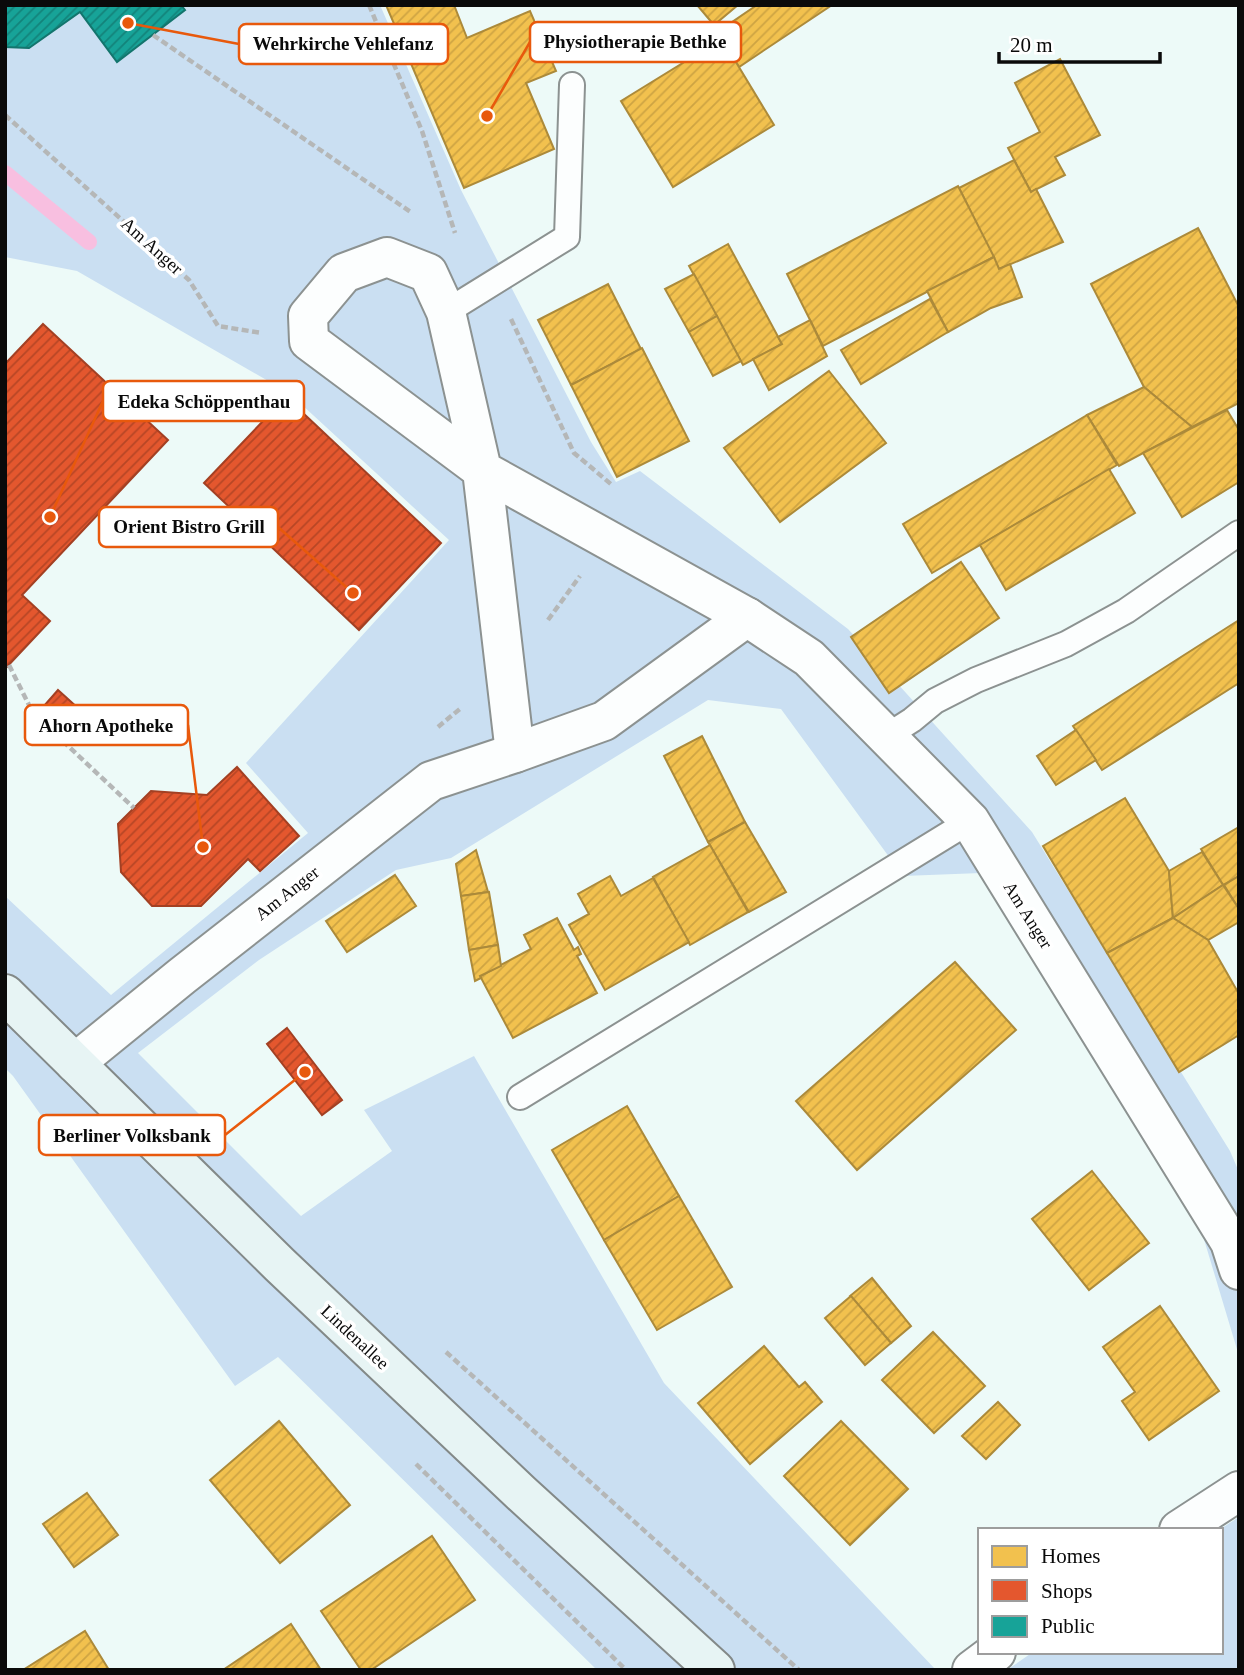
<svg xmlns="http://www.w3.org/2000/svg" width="1244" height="1675" viewBox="0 0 1244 1675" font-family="Georgia,serif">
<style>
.grass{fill:#cadff2}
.homes{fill:url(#homes-hatch);stroke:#ac8a3a;stroke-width:2}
.shops{fill:url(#shops-hatch);stroke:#a34023;stroke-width:2}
.public{fill:url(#public-hatch);stroke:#13756d;stroke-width:2}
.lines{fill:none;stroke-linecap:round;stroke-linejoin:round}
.stream{stroke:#f8bfe0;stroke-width:16}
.service-casing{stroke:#8c9291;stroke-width:28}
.minor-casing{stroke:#8c9291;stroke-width:42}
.secondary-casing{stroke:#838988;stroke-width:42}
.path{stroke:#b5b7b7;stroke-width:4.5;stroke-dasharray:7 3.5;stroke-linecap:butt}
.service{stroke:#fcfefe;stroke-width:24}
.minor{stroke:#fcfefe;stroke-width:38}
.secondary{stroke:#e7f4f4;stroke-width:38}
.labels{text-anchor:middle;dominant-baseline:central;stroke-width:7;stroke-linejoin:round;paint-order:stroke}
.street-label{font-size:18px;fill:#0a0a0a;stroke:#fff}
.leader{fill:none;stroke:#e8590c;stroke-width:2.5}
.callout-dot{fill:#e8590c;stroke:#fff;stroke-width:2.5}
.callout{fill:#fff;stroke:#e8590c;stroke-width:2.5}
.callout-label{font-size:19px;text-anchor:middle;font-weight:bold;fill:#0a0a0a}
</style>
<defs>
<pattern id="homes-hatch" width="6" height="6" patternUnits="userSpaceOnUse" patternTransform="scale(1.75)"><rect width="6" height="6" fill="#f2c14e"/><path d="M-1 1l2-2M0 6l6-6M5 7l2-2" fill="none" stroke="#cea443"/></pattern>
<pattern id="shops-hatch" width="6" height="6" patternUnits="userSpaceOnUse" patternTransform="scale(1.75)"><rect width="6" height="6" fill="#e4572e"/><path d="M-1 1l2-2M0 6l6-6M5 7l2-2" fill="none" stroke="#b74625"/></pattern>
<pattern id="public-hatch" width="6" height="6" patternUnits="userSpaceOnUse" patternTransform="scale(1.75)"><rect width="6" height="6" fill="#17a398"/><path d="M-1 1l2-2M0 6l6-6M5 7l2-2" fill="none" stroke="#13837a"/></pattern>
</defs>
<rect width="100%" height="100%" fill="#edfaf8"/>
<g class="grass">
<polygon points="5,5 380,5 461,190 591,442 616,482 640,471 848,629 1032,832 1230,1151 1239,1172 1239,1356 1203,1236 981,873 903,876 781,709 708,700 451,858 396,870 259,960 138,1053 301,1216 392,1151 364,1110 474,1056 664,1383 936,1670 597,1670 278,1357 235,1386 13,1076 5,1068 5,896 111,995 308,833 246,763 449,540 289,393 77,271 5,257"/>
<polygon points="1239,1517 1239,1670 1007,1670 1033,1652 1221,1652 1221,1530 1219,1530"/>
</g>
<g class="homes">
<polygon points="386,5 454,5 467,38 530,11 556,71 526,83 554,149 464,188"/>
<polygon points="697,5 738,5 714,25"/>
<polygon points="757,5 832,5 739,67 722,39 716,33"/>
<polygon points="722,39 774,125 673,187 621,101"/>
<polygon points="1060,59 1100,135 1055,157 1065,175 1031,192 1008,148 1040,132 1015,83"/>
<polygon points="1014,160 1031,192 1036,189 1063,242 999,269 959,188"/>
<polygon points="958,186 994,257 823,346 787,274"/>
<polygon points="1198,228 1239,307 1239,403 1192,427 1144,387 1091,284"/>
<polygon points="728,244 782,344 743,365 689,266"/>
<polygon points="994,257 999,269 1010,264 1022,297 991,308 948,332 927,291"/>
<polygon points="694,274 717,316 689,332 665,289"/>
<polygon points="608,284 641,349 571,385 538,320"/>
<polygon points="930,299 948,332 861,384 841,350"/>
<polygon points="717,316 741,361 713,376 689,332"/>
<polygon points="810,320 827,356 769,390 753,359 782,344 778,337"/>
<polygon points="642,348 689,441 617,477 571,385"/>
<polygon points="829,371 886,443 780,522 724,448"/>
<polygon points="1144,387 1192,427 1119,466 1087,415"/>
<polygon points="1227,410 1239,430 1239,482 1182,517 1143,453"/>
<polygon points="1087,415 1117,465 932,573 903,524"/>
<polygon points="1109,469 1135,513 1006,590 980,545"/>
<polygon points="961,562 999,618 889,693 851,637"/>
<polygon points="1239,620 1239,683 1102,770 1073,726"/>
<polygon points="1076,730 1096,760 1056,785 1037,756"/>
<polygon points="702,736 745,822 708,842 664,756"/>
<polygon points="1125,798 1169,871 1173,918 1107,953 1043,846"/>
<polygon points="745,822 786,892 749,912 708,842"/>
<polygon points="1239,827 1239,876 1223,885 1201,849"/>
<polygon points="710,845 748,912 690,945 653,877"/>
<polygon points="476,850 488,892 461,896 456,864"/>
<polygon points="1202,852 1223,885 1173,918 1169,871"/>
<polygon points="395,875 416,906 347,952 326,921"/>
<polygon points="610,876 621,896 653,878 689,942 605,990 569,925 589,914 578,894"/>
<polygon points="1239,876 1239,909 1224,885"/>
<polygon points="1223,885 1239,909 1239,922 1208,940 1173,918"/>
<polygon points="489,892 498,945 469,950 461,896"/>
<polygon points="557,918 574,950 578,947 581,954 577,956 597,993 513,1038 480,976 531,949 524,935"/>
<polygon points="1173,918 1208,940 1239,994 1239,1035 1179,1072 1107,953"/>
<polygon points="498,945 501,966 480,976 481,978 475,981 469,950"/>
<polygon points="955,962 1016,1030 857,1170 796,1101"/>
<polygon points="627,1106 679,1196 604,1240 552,1150"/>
<polygon points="1092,1171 1149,1243 1089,1290 1032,1219"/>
<polygon points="679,1196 732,1287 657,1330 604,1240"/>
<polygon points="872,1278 911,1326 891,1343 850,1296"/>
<polygon points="851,1296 891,1343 865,1365 825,1318"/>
<polygon points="1160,1306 1219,1391 1149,1440 1122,1401 1135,1392 1103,1347"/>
<polygon points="933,1332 985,1386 934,1433 882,1380"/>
<polygon points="764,1346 799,1387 805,1382 822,1402 750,1464 698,1403"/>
<polygon points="998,1402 1020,1425 986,1459 962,1436"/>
<polygon points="279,1421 350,1505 280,1563 210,1480"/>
<polygon points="841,1421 908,1489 850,1545 784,1476"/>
<polygon points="87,1493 118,1535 74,1567 43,1524"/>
<polygon points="432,1536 475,1600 371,1670 361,1670 321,1611"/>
<polygon points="291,1624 321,1670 223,1670"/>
<polygon points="85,1631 109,1670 23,1670"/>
</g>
<g class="shops">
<polygon points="43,324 168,440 22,595 50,621 5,669 5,364"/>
<polygon points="286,397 441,543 359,630 204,483"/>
<polygon points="58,690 89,718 74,733 44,706"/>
<polygon points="237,767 299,836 260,871 248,859 201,906 152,906 121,872 118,824 151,791 207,795"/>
<polygon points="287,1028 342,1100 322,1115 267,1044"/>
</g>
<polygon class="public" points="5,5 181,5 185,10 117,62 80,12 29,48 5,47"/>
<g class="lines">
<polyline class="stream" points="5,173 89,242"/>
<defs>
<g id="service">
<polyline points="446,312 567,237 572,85"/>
<polyline points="887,736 912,720 935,701 976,680 1066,644 1126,611 1239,533"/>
<polyline points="520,1097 970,821"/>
</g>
<g id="minor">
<polyline points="515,753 482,470 446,312 428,273 387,257 344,273 308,316 309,341 482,470 747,617 809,658 970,821 1230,1242 1239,1270"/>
<polyline points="75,1063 182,976 431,781 515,753 604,721 747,617"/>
<polyline points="1179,1530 1239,1491"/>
<polyline points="972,1670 996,1652"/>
</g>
<polyline id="secondary" points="5,994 280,1265 521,1493 715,1670"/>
</defs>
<use href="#service" class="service-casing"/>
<use href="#minor" class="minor-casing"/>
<use href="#secondary" class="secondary-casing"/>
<g class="path">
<polyline points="369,5 422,131 455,233"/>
<polyline points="153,35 412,213"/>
<polyline points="5,115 189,280 218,326 262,333"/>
<polyline points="511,319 574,453 612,485"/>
<polyline points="548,620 580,576"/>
<polyline points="9,665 33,713 134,808"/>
<polyline points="438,727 461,708"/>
<polyline points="446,1352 799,1670"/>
<polyline points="416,1464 626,1670"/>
</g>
<use href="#service" class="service"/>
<use href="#minor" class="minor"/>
<use href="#secondary" class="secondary"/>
</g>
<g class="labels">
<g class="street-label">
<text transform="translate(152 246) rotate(42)">Am Anger</text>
<text transform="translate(287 893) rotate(-38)">Am Anger</text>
<text transform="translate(1028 915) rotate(58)">Am Anger</text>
<text transform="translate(355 1337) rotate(43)">Lindenallee</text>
</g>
</g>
<path class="leader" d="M487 116L530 42M128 23L239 44M50 517L103 401M353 593L278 527M203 847L188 725M305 1072L225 1135"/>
<g class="callout-dot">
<circle cx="487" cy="116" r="7"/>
<circle cx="128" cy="23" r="7"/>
<circle cx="50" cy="517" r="7"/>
<circle cx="353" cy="593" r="7"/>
<circle cx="203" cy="847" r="7"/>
<circle cx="305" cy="1072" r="7"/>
</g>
<g class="callout">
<rect x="530" y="22" width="211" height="40" rx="7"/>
<rect x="239" y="24" width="209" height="40" rx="7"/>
<rect x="103" y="381" width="201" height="40" rx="7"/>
<rect x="99" y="507" width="179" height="40" rx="7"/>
<rect x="25" y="705" width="163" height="40" rx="7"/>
<rect x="39" y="1115" width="186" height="40" rx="7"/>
</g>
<g class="callout-label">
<text x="635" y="48">Physiotherapie Bethke</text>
<text x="343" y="50">Wehrkirche Vehlefanz</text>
<text x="204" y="408">Edeka Schöppenthau</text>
<text x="189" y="533">Orient Bistro Grill</text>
<text x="106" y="732">Ahorn Apotheke</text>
<text x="132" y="1142">Berliner Volksbank</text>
</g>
<rect width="1244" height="1675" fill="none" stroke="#0a0a0a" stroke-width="14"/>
<rect x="978" y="1528" width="245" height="126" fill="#ffffff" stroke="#9d9d9d" stroke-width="2"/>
<rect x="992" y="1546" width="35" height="21" fill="#f2c14e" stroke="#9d9d9d" stroke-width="2"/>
<text x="1041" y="1563" font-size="21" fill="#0a0a0a">Homes</text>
<rect x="992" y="1580" width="35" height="21" fill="#e4572e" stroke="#9d9d9d" stroke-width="2"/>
<text x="1041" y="1598" font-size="21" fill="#0a0a0a">Shops</text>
<rect x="992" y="1616" width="35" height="21" fill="#17a398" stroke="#9d9d9d" stroke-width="2"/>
<text x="1041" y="1633" font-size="21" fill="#0a0a0a">Public</text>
<path d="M999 52v10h161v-10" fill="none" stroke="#0a0a0a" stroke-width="3.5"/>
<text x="1010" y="52" font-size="21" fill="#0a0a0a" stroke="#ffffff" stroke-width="5" paint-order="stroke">20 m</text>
</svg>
